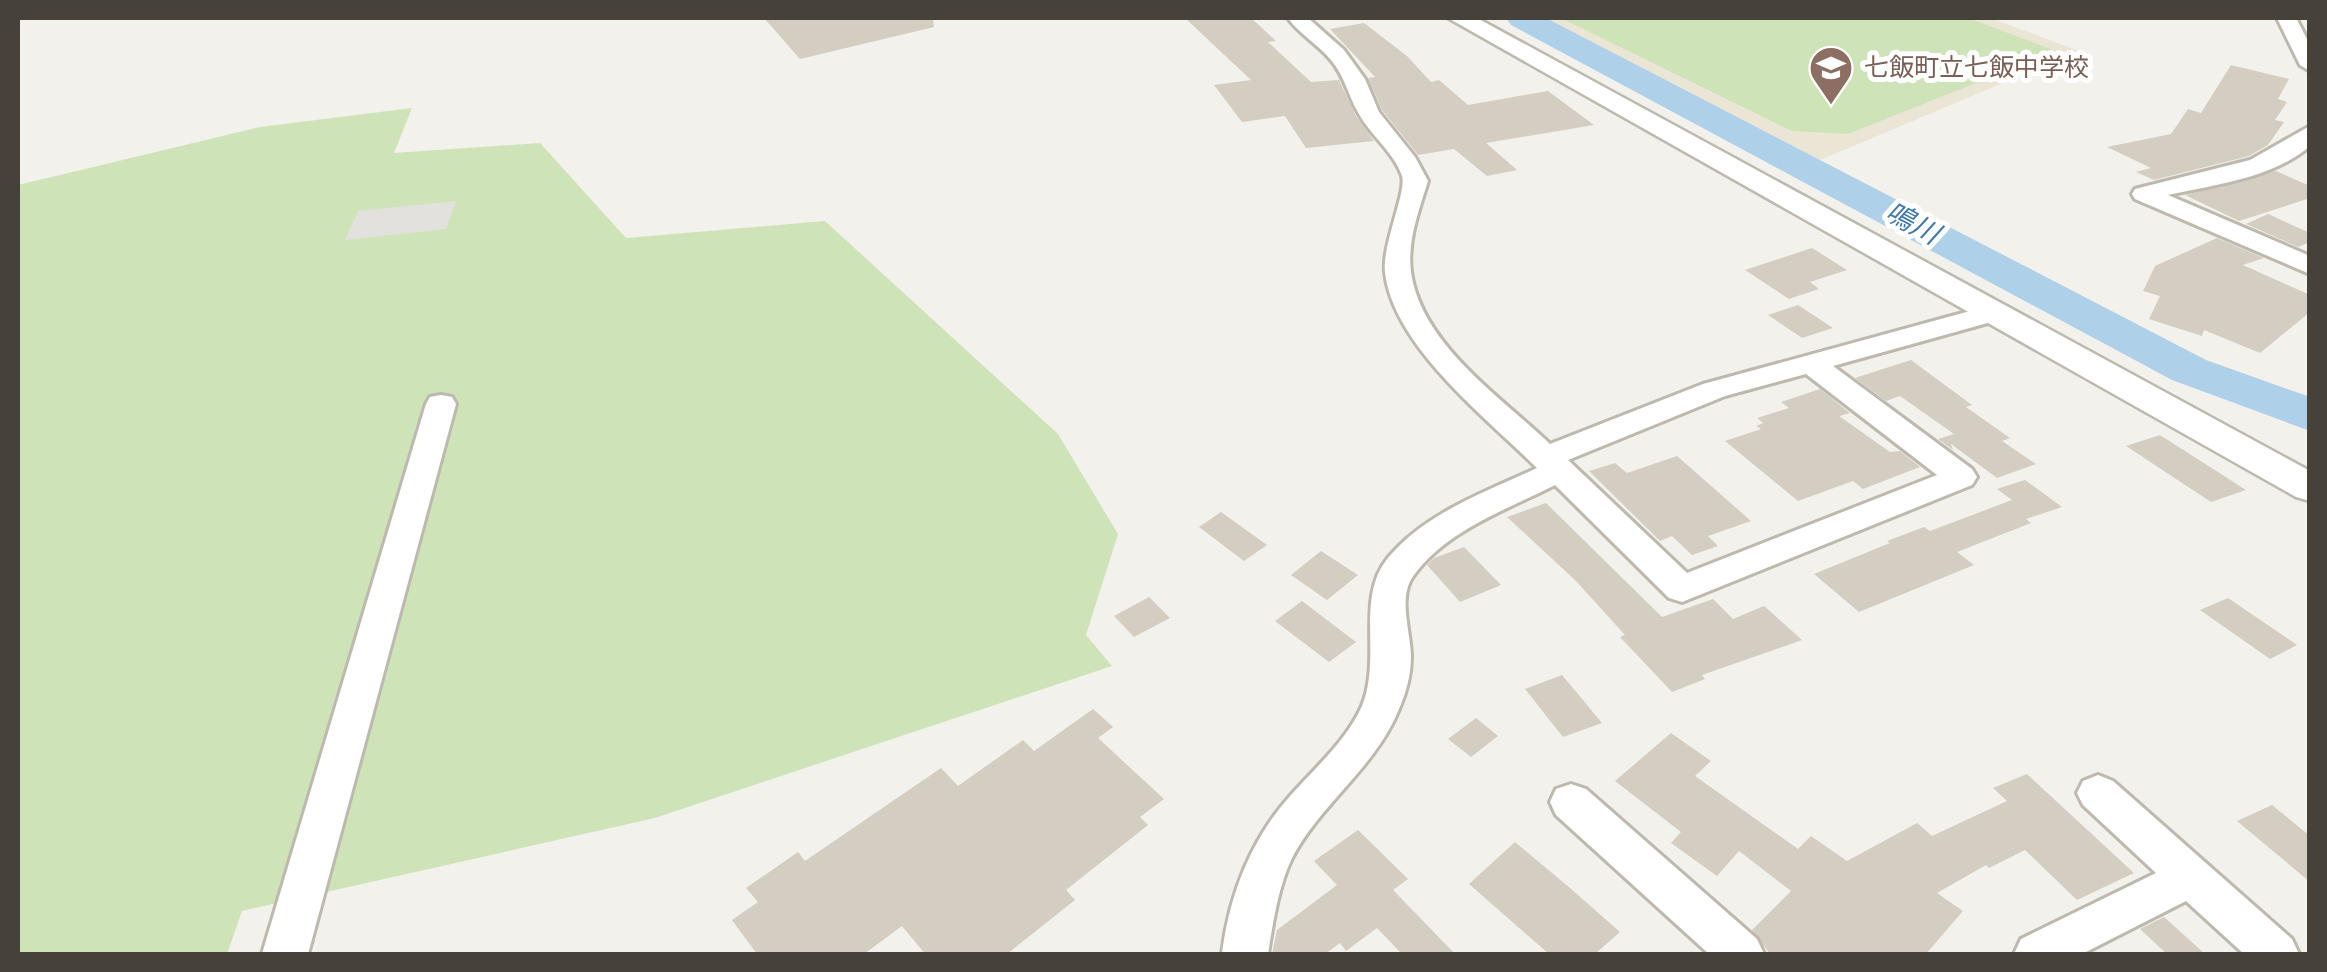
<svg xmlns="http://www.w3.org/2000/svg" width="2327" height="972" viewBox="0 0 2327 972" font-family="'Sofia Sans Condensed','Noto Sans JP',sans-serif">
<style>
.education{fill:#ebe5d6}
.green{fill:#cfe3b8}
.parking{fill:#e3e1de}
.lines{fill:none;stroke-linecap:round;stroke-linejoin:round}
.river{fill:#aed0e9;fill-rule:evenodd}
.building{fill:#d4cdc1}
.minor-casing{stroke:#beb9ae;stroke-width:6}
.tertiary-casing{stroke:#beb9ae;stroke-width:5}
.minor{fill:#fff;fill-rule:evenodd}
.tertiary{fill:#fff;fill-rule:evenodd}
.labels{text-anchor:middle;dominant-baseline:central;stroke-width:10;stroke-linejoin:round;paint-order:stroke}
.far-education-label{font-size:25px;fill:#785e54;stroke:#fff;text-anchor:start}
.far-water-label{font-size:28px;font-style:italic;fill:#3e79a7;stroke:#fff}
</style>
<rect width="100%" height="100%" fill="#f3f1eb"/>
<polygon class="education" points="1539,18 1991,18 2079,51 1820,160"/>
<g class="green">
<polygon points="1561,18 1968,18 2056,51 1848,134 1792,131"/>
<polygon points="412,108 394,153 540,143 626,238 825,221 1058,434 1118,534 1086,635 1112,666 655,818 242,911 227,954 18,954 18,185 260,127"/>
</g>
<polygon class="parking" points="456,201 446,229 345,240 358,211"/>
<g class="lines">
<polygon class="river" points="1506,18 1546,18 2206,360 2310,397 2310,431 2172,380 1511,25"/>
</g>
<g class="building">
<polygon points="764,18 933,18 934,27 800,59"/>
<polygon points="1185,18 1251,18 1276,41 1268,42 1311,82 1339,80 1356,116 1374,141 1306,148 1285,116 1242,122 1214,85 1251,80"/>
<polygon points="1364,23 1407,56 1431,82 1439,80 1468,105 1548,91 1594,125 1486,143 1517,170 1487,176 1454,149 1418,155 1382,110 1368,78 1375,77 1330,29"/>
<polygon points="2231,65 2289,79 2278,99 2287,102 2275,120 2284,122 2268,145 2249,156 2154,180 2136,172 2151,168 2107,147 2171,134 2188,109 2201,113"/>
<polygon points="2276,171 2310,186 2310,198 2239,221 2185,195"/>
<polygon points="2268,214 2310,233 2310,242 2298,247 2246,224"/>
<polygon points="2217,238 2264,258 2243,265 2310,295 2310,312 2260,353 2204,330 2202,336 2149,319 2160,296 2143,291 2155,266"/>
<polygon points="1812,248 1847,270 1810,282 1819,289 1789,299 1745,270"/>
<polygon points="1798,305 1833,328 1802,338 1768,315"/>
<polygon points="1911,360 1972,405 1966,407 2010,438 2002,441 2036,464 1997,478 1951,444 1953,450 1938,439 1954,434 1900,396 1886,401 1855,378"/>
<polygon points="1820,389 1850,413 1839,416 1890,452 1900,451 1920,467 1863,489 1853,481 1798,501 1725,441 1761,429 1756,426 1763,423 1757,418 1789,408 1781,402"/>
<polygon points="2160,435 2246,490 2211,502 2126,446"/>
<polygon points="1677,456 1751,521 1708,536 1718,546 1692,555 1672,536 1660,541 1589,471 1615,463 1627,473"/>
<polygon points="2025,480 2062,507 2026,519 2031,523 1957,552 1974,565 1859,612 1814,574 1890,543 1887,541 1924,527 1930,531 2012,500 1997,489"/>
<polygon points="1546,503 1662,617 1713,599 1733,619 1764,606 1802,640 1702,675 1705,679 1672,692 1620,637 1625,635 1576,581 1507,517"/>
<polygon points="1221,512 1267,545 1244,561 1199,527"/>
<polygon points="1464,547 1501,585 1460,602 1427,565 1434,558"/>
<polygon points="1321,551 1358,575 1327,600 1291,575"/>
<polygon points="1149,597 1170,618 1134,637 1114,616"/>
<polygon points="2228,598 2297,645 2270,659 2200,610"/>
<polygon points="1302,601 1356,642 1329,662 1275,621"/>
<polygon points="1562,675 1602,723 1563,737 1525,689"/>
<polygon points="1093,709 1113,727 1098,738 1164,799 1140,817 1148,825 1066,890 1075,900 1007,954 925,954 902,926 864,954 757,954 732,920 758,902 746,888 798,852 805,861 941,768 958,786 1023,740 1034,751"/>
<polygon points="1476,718 1498,736 1471,757 1448,739"/>
<polygon points="1671,733 1711,761 1695,776 1798,849 1811,836 1847,861 1917,823 1932,836 2007,801 1993,788 2027,774 2134,873 2077,900 2025,850 1989,868 1986,865 1937,893 1963,911 1926,954 1770,954 1752,930 1791,891 1739,851 1717,876 1671,843 1681,832 1615,781"/>
<polygon points="2272,805 2310,836 2310,882 2237,821"/>
<polygon points="1358,830 1408,879 1393,890 1455,954 1402,954 1377,928 1346,951 1340,943 1325,954 1272,954 1277,930 1337,885 1314,861"/>
<polygon points="1515,842 1570,888 1620,932 1595,954 1549,954 1469,884"/>
<polygon points="2164,917 2205,954 2167,954 2140,929"/>
</g>
<g class="lines">
<defs>
<g id="minor">
<path d="M1288,18H1308L1344,50L1365,79L1379,112L1415,157L1428,181C1419,210 1407,241 1411,272C1421,344 1501,397 1550,444L1703,384L1992,305L2006,313L2002,319L1833,366L1972,469L1977,477L1972,485L1682,602L1669,598L1555,485C1508,509 1447,530 1414,575C1397,597 1411,632 1411,657C1411,675 1406,693 1399,709C1375,768 1321,803 1292,858C1278,887 1273,923 1268,954H1222C1229,896 1251,839 1291,795C1315,768 1347,740 1362,706C1382,657 1355,598 1388,558C1425,513 1486,492 1537,468C1487,418 1393,346 1385,272C1382,245 1407,191 1402,176C1394,152 1371,136 1359,114C1348,96 1345,76 1331,60C1318,44 1299,34 1288,18ZM1806,374L1937,475L1687,573L1568,460L1725,396Z"/>
<polygon points="2277,18 2296,18 2310,45 2310,71 2300,65"/>
<path d="M2310,126V146C2273,178 2214,185 2168,195L2310,256V274L2135,199L2132,194L2135,189L2250,160Z"/>
<polygon points="441,395 452,397 456,404 308,954 262,954 426,404 430,397"/>
<polygon points="2098,775 2113,781 2292,939 2299,954 2244,954 2186,901 2082,954 2014,954 2021,939 2156,873 2083,805 2077,793 2083,781"/>
<polygon points="1571,784 1586,789 1757,939 1764,954 1709,954 1556,815 1550,802 1556,789"/>
</g>
<polygon id="tertiary" points="1448,18 1477,18 2310,471 2310,501 2296,497"/>
</defs>
<use href="#minor" class="minor-casing"/>
<use href="#tertiary" class="tertiary-casing"/>
<use href="#minor" class="minor"/>
<use href="#tertiary" class="tertiary"/>
</g>
<defs>
<symbol id="school-pin" viewBox="-11 -11 22 30"><path d="M0 17L-7.5 6A9.5 9.5 0 1 1 7.5 6Z" fill="#8d6e63" stroke="#fff"/><path d="M0-5L7-2L0 1L-7-2ZM-4 1L0 2.5L4 1V4Q0 6-4 4Z" fill="#fff"/></symbol>
</defs>
<g fill-rule="evenodd">
<use href="#school-pin" x="1806" y="43" width="50" height="68"/>
</g>
<g class="labels">
<g class="far-education-label">
<text x="1864" y="68">七飯町立七飯中学校</text>
</g>
<g class="far-water-label">
<text transform="translate(1912 224) rotate(28)">鳴川</text>
</g>
</g>
<rect width="2327" height="972" fill="none" stroke="#474239" stroke-width="40"/>
</svg>
